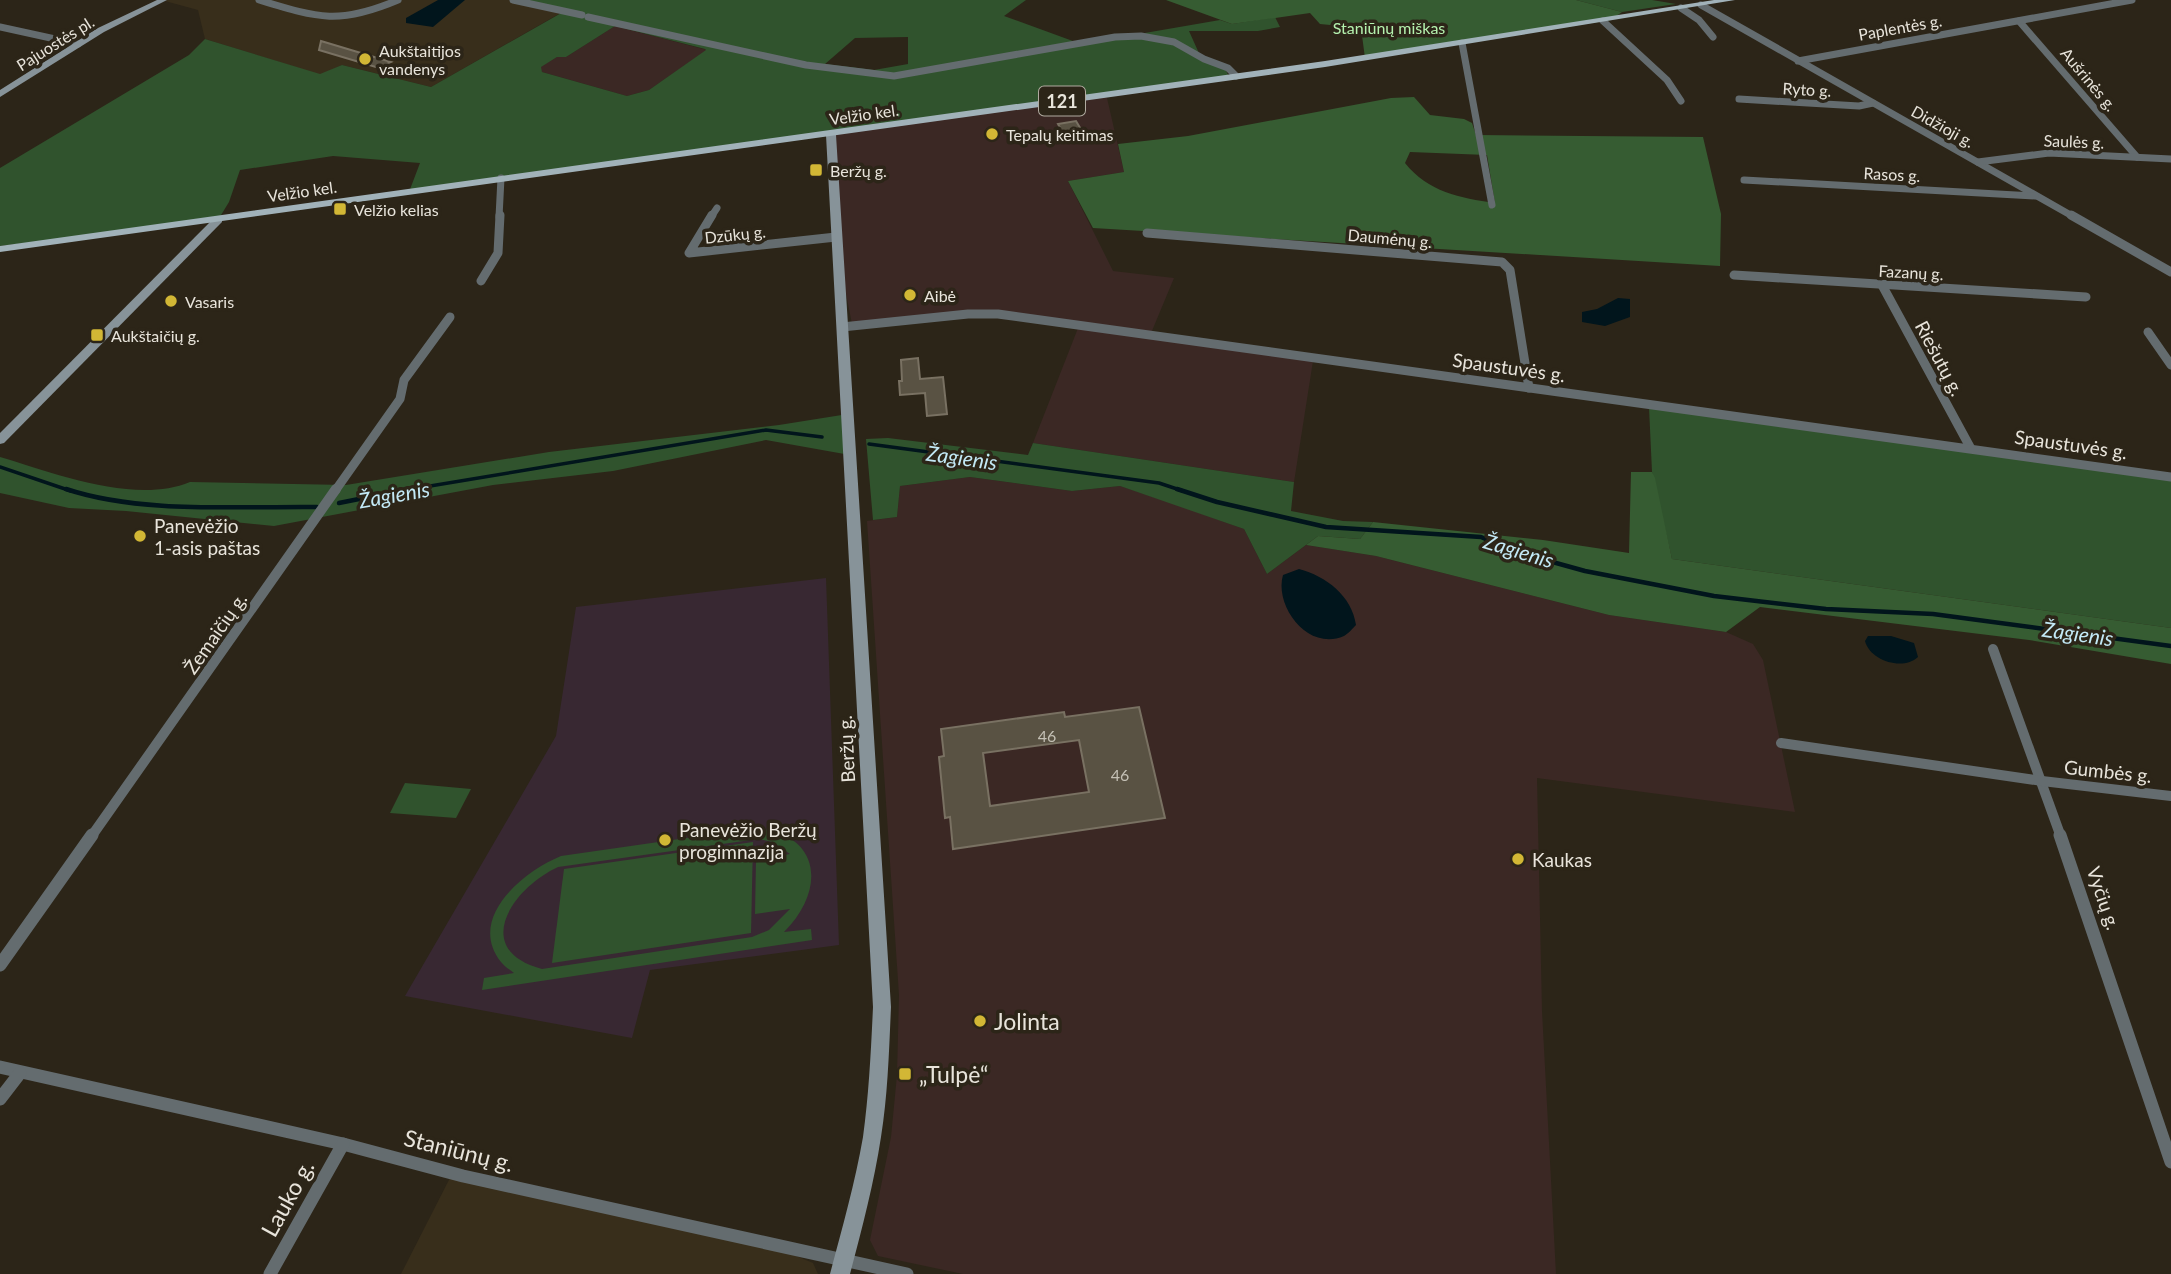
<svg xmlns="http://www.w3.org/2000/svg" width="2171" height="1274" viewBox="0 0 2171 1274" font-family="Lato,sans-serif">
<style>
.built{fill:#382e1b}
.industrial{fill:#3b2824}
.education{fill:#382832}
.green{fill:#30532d;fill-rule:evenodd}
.forest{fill:#365c32;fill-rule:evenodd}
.water{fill:#01151c}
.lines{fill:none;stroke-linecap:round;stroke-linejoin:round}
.stream-far1{stroke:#01151c;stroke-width:3.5}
.stream{stroke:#01151c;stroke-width:4.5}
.building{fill:#595243;stroke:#797162;stroke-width:2;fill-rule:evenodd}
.street-far3{stroke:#646c6f;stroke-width:7}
.street-far2{stroke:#646c6f;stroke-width:9}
.street-far1{stroke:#646c6f;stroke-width:10}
.street{stroke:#646c6f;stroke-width:13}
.secondary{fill:#879399;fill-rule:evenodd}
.primary{fill:#a1b2b9;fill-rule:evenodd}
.poi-dot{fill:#d2b735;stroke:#2c2518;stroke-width:2.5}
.labels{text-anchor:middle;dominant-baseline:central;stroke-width:7;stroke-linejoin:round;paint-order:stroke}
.far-park-label{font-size:16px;fill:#b4f1ae;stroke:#2c2518}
.far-street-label{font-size:16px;fill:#e8e4db;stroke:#2c2518}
.far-poi-label{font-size:16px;fill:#e8e4db;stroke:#2c2518;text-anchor:start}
.number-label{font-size:16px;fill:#c4c0b5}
.shield{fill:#2c2518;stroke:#b0aba0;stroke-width:2}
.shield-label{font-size:18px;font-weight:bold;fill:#e8e4db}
.street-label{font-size:19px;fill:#e8e4db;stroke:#2c2518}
.poi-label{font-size:19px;fill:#e8e4db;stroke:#2c2518;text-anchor:start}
.water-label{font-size:21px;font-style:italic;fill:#c3e9f6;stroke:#2c2518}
.near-poi-label{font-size:23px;fill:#e8e4db;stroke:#2c2518;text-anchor:start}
.near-street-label{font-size:23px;fill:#e8e4db;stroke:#2c2518}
</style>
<rect width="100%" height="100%" fill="#2c2518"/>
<g class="built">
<polygon points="167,0 513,0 564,11 431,87 342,65 321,75 205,39 198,10 165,1"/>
<polygon points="452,1174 760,1241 813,1263 818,1274 401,1274"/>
</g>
<g class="industrial">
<polygon points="615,26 707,50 649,90 627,96 542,72 540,67 557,57 566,57"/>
<polygon points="1101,96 1107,98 1124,172 1068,181 1113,271 1174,278 1149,338 1313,361 1294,482 1033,443 1080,323 998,311 852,324 837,248 831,135"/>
<polygon points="970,477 1072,491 1120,486 1180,506 1244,529 1267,574 1306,545 1376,556 1609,615 1726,632 1753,644 1763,660 1795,812 1537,778 1542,1011 1556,1274 963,1274 878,1256 870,1240 891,1137 897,1075 899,995 867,521 897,517 900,486"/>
</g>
<polygon class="education" points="826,578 839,945 650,970 632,1038 405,996 556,736 576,607"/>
<g class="green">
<path d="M513,0H1026L1004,16L1081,44L1220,20L1232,24L1275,17L1280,27L1258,31H1189L1202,60L1225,68L1228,75L1236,76L409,192L420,163L333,156L240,170L229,202L218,220L0,246V168L189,55L205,39L320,74L342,65L431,87L563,12ZM615,26L705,49L706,50L649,90L627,96L542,72L541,67L557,57H566ZM908,37V64L874,70L825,64L855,38Z"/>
<polygon points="1576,0 1652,0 1676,4 1622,12"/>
<polygon points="1649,407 2171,479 2171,628 1672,559 1652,472"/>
<path d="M848,414L850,455L766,440L613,471L493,485L274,526L126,511L69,508L0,493V457C54,473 135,505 190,482L346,485L549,452L779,425Z"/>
<polygon points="888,438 1028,455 1033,443 1294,482 1291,511 1343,521 1373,522 1360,539 1318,536 1267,574 1244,529 1120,486 1072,491 970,477 900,486 897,517 873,520 866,439"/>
<polygon points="405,783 471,789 456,818 390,813"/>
<path d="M756,828C823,835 825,891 784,932L811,929L812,940L482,990L484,978L514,973C510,970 504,966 501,962C466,918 524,871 561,856ZM758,839L773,842L790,854L756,860L755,914L790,909L769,930L752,937L542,969C471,950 511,889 558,867Z"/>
<polygon points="753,842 751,933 552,963 564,869"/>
</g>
<g class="forest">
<polygon points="1166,0 1576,0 1622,12 1611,20 1365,58 1361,28 1320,24 1310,13 1232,24"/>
<path d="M1414,97L1430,115L1464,119L1472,123L1476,135L1703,137L1721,214L1720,266L1093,228L1068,181L1124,172L1118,144L1188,136L1391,98ZM1410,152L1487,155L1495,203C1460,198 1428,192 1405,163Z"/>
<polygon points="1631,472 1652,472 1655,478 1672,559 2171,628 2171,664 2029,640 1760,607 1726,632 1609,615 1376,556 1306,545 1318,536 1360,539 1373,522 1543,540 1629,553"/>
</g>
<g class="water">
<polygon points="438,0 465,0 433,27 406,23 406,18"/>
<polygon points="1618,298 1630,299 1630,317 1605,326 1582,322 1582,312 1597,309"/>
<path d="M1299,569C1326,576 1352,596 1356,625C1353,628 1348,634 1344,636C1308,652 1274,606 1283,575Z"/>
<path d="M1868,636H1891L1914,643L1918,657C1903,671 1870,661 1865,641Z"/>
</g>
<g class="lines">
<g class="stream-far1">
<polyline points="869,444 1159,483 1183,491"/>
<polyline points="0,467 71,491"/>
<polyline points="400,491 766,430 822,437"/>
</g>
<g class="stream">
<path d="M66,489C141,514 237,506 317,507"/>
<polyline points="1177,489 1217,502 1326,527 1481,537 1513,551 1585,571 1714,596 1826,609 1933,614 2171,646"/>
<polyline points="339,503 409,489"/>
</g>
</g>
<g class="building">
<polygon points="321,41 391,62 379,68 319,50"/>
<polygon points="1076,121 1085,136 1066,139 1058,124"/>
<polygon points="918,358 920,379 943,377 947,414 927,416 925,393 900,395 899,381 902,381 901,360"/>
<path d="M1139,707L1165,818L953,849L950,817L945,818L939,757L944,756L941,729L1064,712L1065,717ZM1079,740L1089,792L990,806L983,753Z"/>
</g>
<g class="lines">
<g class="street-far3">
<path d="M259,0C318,18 339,25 398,0"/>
<polyline points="513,0 582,15"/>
<polyline points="1701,5 2074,217"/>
<polyline points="1681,8 1699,20 1713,37"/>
<polyline points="588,17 806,65 894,76 1115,37 1141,36 1174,42 1204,59 1228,68 1236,76"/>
<polyline points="1603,21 1667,80 1681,101"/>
<polyline points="2019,21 2137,157"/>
<polyline points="0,27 78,44"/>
<polyline points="1462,43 1492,205"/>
<polyline points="1798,61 2132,0"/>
<polyline points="1739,99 1859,106 1873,103"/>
<polyline points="1978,162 2049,153 2171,159"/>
<polyline points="1744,180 2035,196"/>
<polyline points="499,217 501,178"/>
<polyline points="711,217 717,208"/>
</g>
<g class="street-far2">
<polyline points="712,215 689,253 836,237"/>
<polyline points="2071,215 2171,272"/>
<polyline points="1147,233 1502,262 1510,270 1529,388"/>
<polyline points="1734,275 2086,297"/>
<polyline points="481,281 498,253 500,215"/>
<polyline points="1882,285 1970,447"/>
<polyline points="842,327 968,314 998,314 2171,477"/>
<polyline points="2148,332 2171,365"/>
<polyline points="335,491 400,399 404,380 450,317"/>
</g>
<g class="street-far1">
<polyline points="1993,649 2061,837"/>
<polyline points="1781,743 2042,781 2171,796"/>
<polyline points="91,837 336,489"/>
</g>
<g class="street">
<polyline points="2060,835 2171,1162"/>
<polyline points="0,965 92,835"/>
<polyline points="0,1067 343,1144 463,1176 907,1274"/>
<polyline points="0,1099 20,1073"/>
<polyline points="270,1274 343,1144"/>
</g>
<g class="secondary">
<polygon points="157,0 167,0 104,32 0,97 0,90 98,28"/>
<path d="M831,132L836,135L891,1007C889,1050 888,1094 881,1137C874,1183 862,1229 850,1274H830C842,1229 855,1183 863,1137C869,1094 871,1050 873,1007L826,135Z"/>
<polygon points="218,217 222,218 222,222 4,443 0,444 0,433 214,218"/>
</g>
<polygon class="primary" points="1714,0 1735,0 1325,67 0,252 0,246 1325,61"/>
</g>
<g class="poi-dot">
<circle cx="365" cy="59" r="7"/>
<circle cx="992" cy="134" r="7"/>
<rect x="809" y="163" width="14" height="14" rx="3.5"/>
<rect x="333" y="202" width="14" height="14" rx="3.5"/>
<circle cx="910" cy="295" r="7"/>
<circle cx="171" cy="301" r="7"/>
<rect x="90" y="328" width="14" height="14" rx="3.5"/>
<circle cx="140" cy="536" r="7"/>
<circle cx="665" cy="840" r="7"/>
<circle cx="1518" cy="859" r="7"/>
<circle cx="980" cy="1021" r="7"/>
<rect x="898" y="1067" width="14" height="14" rx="3.5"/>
</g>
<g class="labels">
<g class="far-park-label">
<text x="1389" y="27">Staniūnų miškas</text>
</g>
<g class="far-street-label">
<text transform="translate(1900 27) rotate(-10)">Paplentės g.</text>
<text transform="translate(55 43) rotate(-32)">Pajuostės pl.</text>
<text transform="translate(2089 79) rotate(50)">Aušrinės g.</text>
<text transform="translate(1807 89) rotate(3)">Ryto g.</text>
<text transform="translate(864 114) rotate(-8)">Velžio kel.</text>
<text transform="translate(1943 126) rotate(29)">Didžioji g.</text>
<text transform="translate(2074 141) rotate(2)">Saulės g.</text>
<text transform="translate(1892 174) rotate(3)">Rasos g.</text>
<text transform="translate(302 191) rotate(-8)">Velžio kel.</text>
<text transform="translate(735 234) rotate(-6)">Dzūkų g.</text>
<text transform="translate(1390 238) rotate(5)">Daumėnų g.</text>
<text transform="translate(1911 272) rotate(3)">Fazanų g.</text>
</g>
<g class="far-poi-label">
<text x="379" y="50">Aukštaitijos<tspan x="379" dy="18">vandenys</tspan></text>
<text x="1006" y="134">Tepalų keitimas</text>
<text x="830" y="170">Beržų g.</text>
<text x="354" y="209">Velžio kelias</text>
<text x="924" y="295">Aibė</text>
<text x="185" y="301">Vasaris</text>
<text x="111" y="335">Aukštaičių g.</text>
</g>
<g class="number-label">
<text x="1047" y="735">46</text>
<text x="1120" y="774">46</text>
</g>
<rect class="shield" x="1039" y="86.5" width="46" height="29" rx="5"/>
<g class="shield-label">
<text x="1062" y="101">121</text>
</g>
<g class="street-label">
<text transform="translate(1940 358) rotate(62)">Riešutų g.</text>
<text transform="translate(1509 367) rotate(8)">Spaustuvės g.</text>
<text transform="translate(2071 444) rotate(8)">Spaustuvės g.</text>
<text transform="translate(215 633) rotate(-55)">Žemaičių g.</text>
<text transform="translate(846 749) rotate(-93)">Beržų g.</text>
<text transform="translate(2108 771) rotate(6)">Gumbės g.</text>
<text transform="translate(2104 898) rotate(71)">Vyčių g.</text>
</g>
<g class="poi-label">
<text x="154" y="525">Panevėžio<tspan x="154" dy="22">1-asis paštas</tspan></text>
<text x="679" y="829">Panevėžio Beržų<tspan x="679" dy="22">progimnazija</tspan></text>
<text x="1532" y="859">Kaukas</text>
</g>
<g class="water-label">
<text transform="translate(962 457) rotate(8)">Žagienis</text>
<text transform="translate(394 494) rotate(-10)">Žagienis</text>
<text transform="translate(1519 550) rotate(17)">Žagienis</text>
<text transform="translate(2078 633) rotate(8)">Žagienis</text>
</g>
<g class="near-poi-label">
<text x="994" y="1021">Jolinta</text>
<text x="919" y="1074">„Tulpė“</text>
</g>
<g class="near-street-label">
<text transform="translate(459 1150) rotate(14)">Staniūnų g.</text>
<text transform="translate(287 1198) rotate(-61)">Lauko g.</text>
</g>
</g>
</svg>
